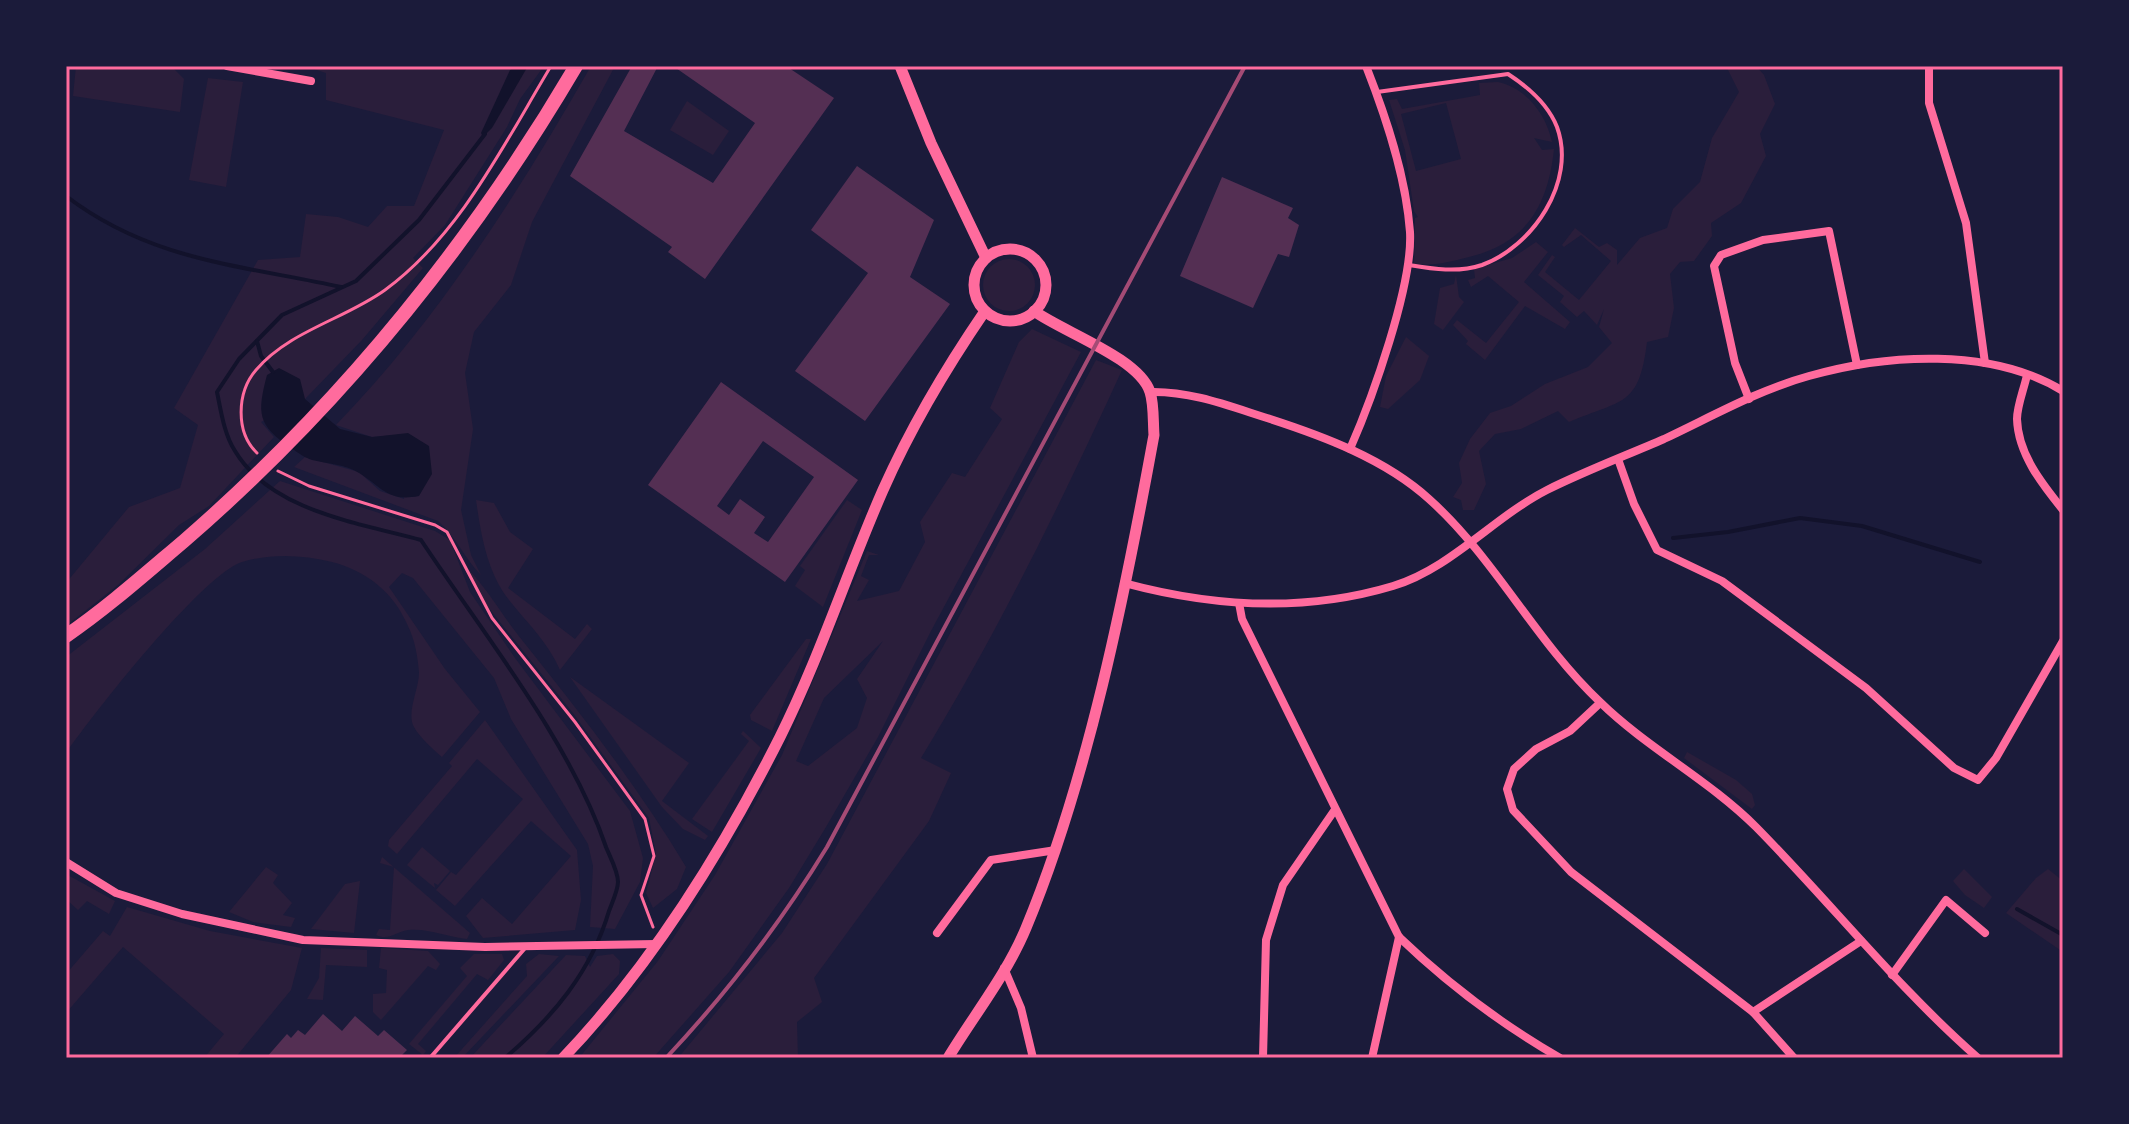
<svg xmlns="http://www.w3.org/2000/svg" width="2129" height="1124" viewBox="0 0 2129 1124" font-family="'Open Sans',sans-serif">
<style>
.green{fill:#2a1e3b;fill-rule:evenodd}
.water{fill:#12122b}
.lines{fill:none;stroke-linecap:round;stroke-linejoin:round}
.stream{stroke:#12122b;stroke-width:4}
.building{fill:#542f53;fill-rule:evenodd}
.path{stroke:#ff6b9d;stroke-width:3}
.service{stroke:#ff6b9d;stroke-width:4}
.minor{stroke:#ff6b9d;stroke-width:8}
.tertiary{stroke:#ff6b9d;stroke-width:11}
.trunk{stroke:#ff6b9d;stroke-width:14}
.rail{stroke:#a44b75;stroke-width:4}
.neatline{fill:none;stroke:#ff6b9d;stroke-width:3}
</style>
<rect width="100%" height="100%" fill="#1b1b3a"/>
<g class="green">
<polygon points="76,66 174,69 184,79 180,112 73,96"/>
<polygon points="305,66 544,66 520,99 507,127 445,225 413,258 423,268 362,340 305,399 261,422 274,437 209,506 179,525 118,585 66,626 66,583 129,507 180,488 198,425 174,408 258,260 300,257 306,214 338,217 368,227 387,206 414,206 444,130 326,100 326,73"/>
<path d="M591,66H615L532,222L511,285L474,332L465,373L473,429L461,510L471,555L481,575C464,558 456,536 438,521L294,467L305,457L359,472L380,491L404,499L408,434L372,437L336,425C438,320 519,192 591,66Z"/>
<path d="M1726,66H1756L1764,75L1775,104L1760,134L1766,156L1741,203L1711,223L1712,236L1694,261L1680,262L1670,274L1674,308L1668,337L1647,342C1639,407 1623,399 1569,422L1558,411L1521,429L1495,434L1479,451L1486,484L1474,510H1463L1461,500L1453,497L1462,483L1459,463L1470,439L1490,413L1511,406L1545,384L1588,367L1612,343L1599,327L1604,309L1597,325L1584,311L1577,317L1560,302L1564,296L1538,275L1552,255L1555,257L1545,272L1579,300L1611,261L1581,235L1564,247L1562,245L1575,228L1599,247L1607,243L1617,250V265L1640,238L1667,228L1673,209L1700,182L1712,138L1739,92Z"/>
<polygon points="208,78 243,82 226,187 189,180"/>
<path d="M1498,82C1526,88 1546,114 1552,142L1534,138L1542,150L1554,149C1548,206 1526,243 1469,257C1448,262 1436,266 1414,264L1415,218L1418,217L1414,211L1405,150L1389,100L1397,99L1402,109L1480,95L1479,83ZM1446,103L1461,159L1416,171L1401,114Z"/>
<polygon points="687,101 729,131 713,155 670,130"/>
<polygon points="1536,242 1548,252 1524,282 1570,322 1565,329 1525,306 1485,360 1466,344 1468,341 1453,325 1457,320 1486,343 1519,302 1488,276 1471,287 1468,280 1475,278 1474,269 1512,258"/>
<circle cx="1009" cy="285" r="26"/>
<polygon points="1456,275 1459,297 1464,302 1443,330 1434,324 1440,288 1454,284"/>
<path d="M1032,329L1081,352L931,631L878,737L826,827L789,888L729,972L653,1058H579L658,961L715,875L782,755L867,551L879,555H869L861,576L869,580L857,601L899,591L925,542L920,522L952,473L965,477L1002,419L990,408L1019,342ZM883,641L857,679L867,698L857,728L808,766L796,761L824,698Z"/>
<polygon points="1406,337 1429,356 1420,380 1388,409 1380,407 1386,376"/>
<path d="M1096,360L1122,370C1061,503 997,634 921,758L951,773L929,821L814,978L822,1002L797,1022L798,1058H678L782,933L827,864Z"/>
<path d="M280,481L435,531L450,540L470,592L515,658L630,811L643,858L640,882L615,929L590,927L593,866L588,844L511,719L494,678L413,578L402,573L389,587L445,669L480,712L442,757C434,750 420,738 414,727C406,713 419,689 419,673C418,658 415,640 408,626C394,593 367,571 332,562C303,555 272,553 242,562C202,575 93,714 66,753V657L205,549Z"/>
<path d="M476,500L494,503L510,532L533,549L508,588L575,639L587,624L592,629L560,670C548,642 528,624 509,600C487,572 481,535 476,500Z"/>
<polygon points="847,500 862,510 823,607 795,586 805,570 800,566"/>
<path d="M466,567C487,588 500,612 518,635C578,710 637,785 686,867L677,889L653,908L646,893L656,854L649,818L573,713L484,602Z"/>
<polygon points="806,639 811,639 772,731 751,720 750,715"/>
<polygon points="570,677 689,763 662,801 708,836 705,840 683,829 662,807"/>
<polygon points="485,720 577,850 581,900 575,930 483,938 466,916 482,898 512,924 571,856 531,821 455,906 436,890 451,872 456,875 523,799 477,759 397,854 388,846 389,840 452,766 449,763"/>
<polygon points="743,731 761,748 712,832 692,819 749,741 741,734"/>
<polygon points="1687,752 1736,780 1752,794 1755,805 1752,809 1684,758"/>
<polygon points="422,847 450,871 438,885 434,883 435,888 407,865"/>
<path d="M382,857L470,933L467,939C447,937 429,928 408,930C395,932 389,941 376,935L379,929L390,930L394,867L380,863Z"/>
<polygon points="266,867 278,875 273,883 292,903 283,915 295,918 291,927 253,922 229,912"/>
<polygon points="1964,869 1992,897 1984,908 1965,895 1953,881"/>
<polygon points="2048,869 2063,881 2063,952 2006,913 2036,878"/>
<polygon points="66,874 115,901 109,914 87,901 78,910 66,899"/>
<polygon points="360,881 354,933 311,929 345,884"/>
<polygon points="127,907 210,931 302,948 291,990 235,1058 204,1058 224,1034 123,947 66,1013 66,974 103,931 110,936"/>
<polygon points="321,948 367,950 367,967 326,965 323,1000 307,999 319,978"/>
<polygon points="381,948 428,951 440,964 436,970 428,966 381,1020 373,1012 373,994 386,993 387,970 379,968"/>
<polygon points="474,954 502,954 504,960 488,980 477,974 418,1044 426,1051 423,1055 409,1044 467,976 460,968"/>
<polygon points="539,954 559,956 462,1058 454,1058 527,976 526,964"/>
<polygon points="613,954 620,961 619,974 542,1058 470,1058 566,955 585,956 590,967 597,956"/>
</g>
<g class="water">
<polygon points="516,66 528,66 492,128 483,137 481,133 510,70"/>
<path d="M279,368L300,379L305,399L340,429L372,437L408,433L429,446L432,474L419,496C388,502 383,488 359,473C345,464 328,464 312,460C305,458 297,452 291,448C257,425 257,413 267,375Z"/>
</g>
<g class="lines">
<g class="stream">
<path d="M485,134L419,220L356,281L282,315L239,359L217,392C221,411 224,434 235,451C271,511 359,523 421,540C484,635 570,741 606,847C610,857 618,871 618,882C618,890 612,903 609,911C591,972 553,1017 505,1058"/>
<path d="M66,196C151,261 240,265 341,287"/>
<polyline points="257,341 261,356 273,372"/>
<polyline points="1673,538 1728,532 1800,518 1862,526 1980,562"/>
<polyline points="2017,909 2063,935"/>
</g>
</g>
<g class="building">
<polygon points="632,66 658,66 624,131 713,183 755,123 673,66 786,66 834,98 705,279 668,252 672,247 570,176"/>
<polygon points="857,166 934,220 910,277 950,304 865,421 795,371 868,273 811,230"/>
<polygon points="1222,177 1293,208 1288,218 1299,225 1289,257 1278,254 1253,308 1180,276"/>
<path d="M721,382L858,480L785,582L648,485ZM763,441L814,477L768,542L754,533L765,517L740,499L729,515L717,506Z"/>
<polygon points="323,1014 342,1031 355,1016 378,1036 384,1030 407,1050 399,1058 266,1058 287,1034 291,1038 298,1030 305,1035"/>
</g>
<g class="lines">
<g class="path">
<path d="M257,453C235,432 237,392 256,370C289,331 345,319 385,290C460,235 504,144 551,66"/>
<polyline points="278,471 309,486 435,525 447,532 492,618 575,722 645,819 654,856 641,895 653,927"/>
</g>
<g class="service">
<path d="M1377,92L1508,74C1528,87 1548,104 1557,127C1577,182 1532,247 1482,265C1458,273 1433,269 1409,265"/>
<polyline points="430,1058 526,947"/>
</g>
<g class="minor">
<polyline points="227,66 311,81"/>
<polyline points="1929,66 1929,103 1966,223 1985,363"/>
<path d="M2027,375C2024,389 2017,406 2017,419C2018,454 2042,484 2063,510"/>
<path d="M1150,392C1191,391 1229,406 1267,418C1323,436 1385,459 1429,499C1495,558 1535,641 1600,702C1647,748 1709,780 1756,827C1831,903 1897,987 1978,1058"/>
<polyline points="1749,399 1735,363 1714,266 1721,255 1763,240 1829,231 1857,365"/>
<path d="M1350,449C1372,399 1413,285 1410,232C1406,176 1386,117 1366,66"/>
<polyline points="1618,459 1634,504 1657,550 1722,581 1866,688 1954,768 1978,780 1996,758 2063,641"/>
<path d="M1124,583C1213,607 1303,613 1393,586C1450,569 1494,517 1547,490C1585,471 1625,456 1664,439C1711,417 1758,390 1809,376C1886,354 1991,347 2063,391"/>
<path d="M1239,603L1242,619L1399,937C1448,984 1501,1024 1560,1058"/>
<polyline points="1600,703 1570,731 1536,749 1514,769 1507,789 1513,810 1571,872 1753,1012 1794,1058"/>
<polyline points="66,862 116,893 182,914 303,940 485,947 656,944"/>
<polyline points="937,933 991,860 1056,850"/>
<polyline points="1004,968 1021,1008 1033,1058"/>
<polyline points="1892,975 1946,900 1985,933"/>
<polyline points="1753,1012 1861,941"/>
<polyline points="1263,1058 1266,940 1283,885 1334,811"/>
<polyline points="1372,1058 1399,937"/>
</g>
<g class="tertiary">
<polyline points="900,66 931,143 986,258"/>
<circle cx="1010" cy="285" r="36"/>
<path d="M563,1058C652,965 722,852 780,737C820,657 847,572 883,490C911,427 946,368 985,311"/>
<path d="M948,1058C974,1015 1007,974 1026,928C1088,779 1125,594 1154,435C1153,422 1154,404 1150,392C1139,358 1063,332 1034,311"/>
</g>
<path class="trunk" d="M66,636C108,607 145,574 184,541C342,404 470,246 576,66"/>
<path class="rail" d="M666,1058C727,993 780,924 827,847L1245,66"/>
</g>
<rect width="2129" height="1124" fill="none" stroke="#1b1b3a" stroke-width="136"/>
<rect x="68" y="68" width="1993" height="988" class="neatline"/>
</svg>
